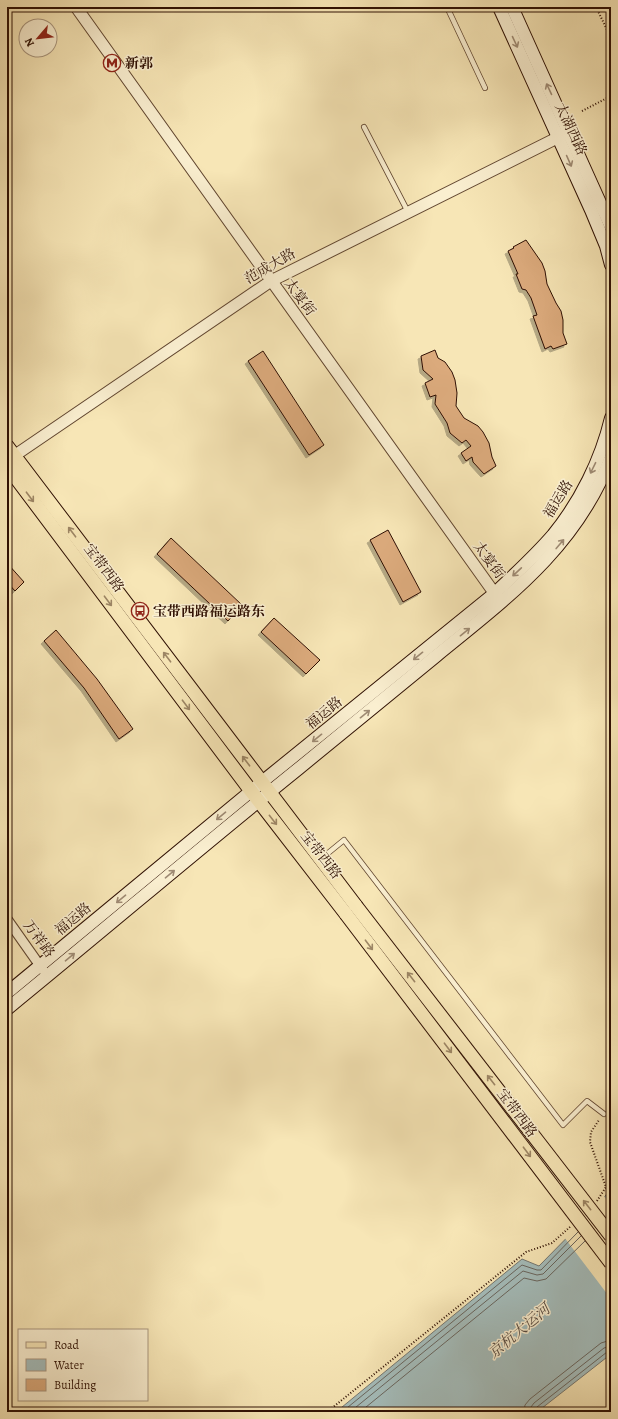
<svg xmlns="http://www.w3.org/2000/svg" width="618" height="1419" viewBox="0 0 618 1419" font-family="Alegreya,'Noto Serif SC',serif">
<style>
.water{fill:#a4bcba;stroke:#757771}
.pier{fill:#f7e6b6}
.lines{fill:none;stroke-linecap:round;stroke-linejoin:round}
.shore{stroke:#6a665e;stroke-width:1}
.building{fill:#dbaa7c;stroke:#2f1003;filter:url(#shadow)}
.service-casing{stroke:#614630;stroke-width:6}
.minor-casing{stroke:#614630;stroke-width:11}
.tertiary-casing{stroke:#614630;stroke-width:13}
.secondary-casing{stroke:#2f1003;stroke-width:14}
.primary-casing{stroke:#2f1003;stroke-width:15}
.path{stroke:#2f1003;stroke-width:2;stroke-dasharray:1 2;stroke-linecap:butt}
.service{stroke:#faefd0;stroke-width:4.5}
.minor{stroke:#faefd0;stroke-width:9}
.tertiary{stroke:#faefd0;stroke-width:11}
.secondary{stroke:#faefd0;stroke-width:12}
.primary{stroke:#f7e6b6;stroke-width:13}
.primary-bridge-casing{stroke:#2f1003;stroke-width:15;stroke-linecap:butt}
.primary-bridge{stroke:#f7e6b6;stroke-width:13}
.oneway{stroke:#9f8b74}
.oneway2{stroke:#9d8665}
.labels{text-anchor:middle;dominant-baseline:central;stroke-width:3;stroke-linejoin:round;paint-order:stroke}
.poi-label{font-size:14px;font-weight:bold;fill:#2f1003;stroke:#faefd0;text-anchor:start}
.street-label{font-size:14px;fill:#2f1003;stroke:#faefd0}
.water-label{font-size:15px;font-style:italic;fill:#584c43;stroke:#faefd0}
</style>
<defs>
<filter id="shadow"><feDropShadow dx="-3" dy="3" stdDeviation="0" flood-color="#0004"/></filter>
</defs>
<rect width="100%" height="100%" fill="#f7e6b6"/>
<filter id="stains"><feTurbulence type="fractalNoise" baseFrequency=".005" numOctaves="4"/><feColorMatrix values="0 0 0 0 .2 0 0 0 0 .09 0 0 0 0 .02 0 0 0 .5 -.17"/></filter>
<radialGradient id="worn" r=".72"><stop offset=".6" stop-color="#630" stop-opacity="0"/><stop offset="1" stop-color="#630" stop-opacity=".3"/></radialGradient>
<polygon class="water" points="611,1188 611,1354 537,1412 336,1412 522,1259 539,1266 598,1206"/>
<polygon class="pier" points="603,1195 611,1205 611,1299 564,1237 596,1204"/>
<g class="lines">
<g class="shore">
<polyline points="342,1412 522,1265 537,1270 541,1270 578,1232"/>
<polyline points="350,1412 523,1271 537,1275 543,1274 581,1236"/>
<polyline points="360,1412 524,1278 537,1281 546,1279 585,1241"/>
<polyline points="524,1412 525,1405 530,1399 601,1343 611,1340"/>
<polyline points="530,1412 531,1407 534,1403 604,1348 611,1346"/>
<polyline points="535,1412 537,1407 607,1352 611,1351"/>
</g>
</g>
<g class="building">
<polygon points="526,240 542,263 545,271 547,284 556,303 561,311 563,320 563,333 567,344 553,349 551,346 545,349 533,316 537,315 531,298 526,290 522,289 516,274 518,274 508,251 514,248 513,247"/>
<polygon points="435,350 438,358 445,362 452,372 455,380 457,393 456,406 464,418 478,426 483,432 489,443 492,457 496,466 484,474 473,462 472,457 466,461 461,453 471,446 466,440 462,443 450,433 447,423 435,404 436,395 430,397 425,383 433,379 423,370 421,356"/>
<polygon points="263,351 324,445 309,455 248,361"/>
<polygon points="388,530 421,592 403,602 370,540"/>
<polygon points="171,538 242,605 228,621 157,554"/>
<polygon points="7,563 24,582 15,591 7,582"/>
<polygon points="274,618 320,660 306,674 261,632"/>
<polygon points="56,630 97,679 133,729 119,739 84,688 44,641"/>
</g>
<g class="lines">
<defs>
<g id="service">
<polyline points="447,7 485,88"/>
<polyline points="364,127 408,212"/>
<polyline points="322,858 344,840 563,1125 587,1101 604,1114"/>
</g>
<polyline id="minor" points="7,919 43,970"/>
<g id="tertiary">
<polyline points="76,7 500,601"/>
<polyline points="8,460 271,281 565,134"/>
</g>
<g id="secondary">
<polyline points="499,7 591,210 606,246 611,265"/>
<polyline points="512,7 611,227"/>
<path d="M7,993L262,782L494,594C514,575 535,556 553,535C580,502 601,460 611,418"/>
<path d="M7,1009C105,929 200,848 298,769C344,731 390,694 436,656C508,597 576,548 611,457"/>
</g>
<g id="primary">
<polyline points="7,446 356,906"/>
<polyline points="7,466 251,791 346,914"/>
</g>
</defs>
<use href="#service" class="service-casing"/>
<use href="#minor" class="minor-casing"/>
<use href="#tertiary" class="tertiary-casing"/>
<use href="#secondary" class="secondary-casing"/>
<use href="#primary" class="primary-casing"/>
<g class="path">
<polyline points="596,7 611,38"/>
<polyline points="582,111 611,96"/>
<polyline points="608,1108 611,1103"/>
<polyline points="597,1201 606,1187 590,1142 591,1132 599,1120"/>
<polyline points="327,1412 526,1252 552,1243 570,1227"/>
</g>
<use href="#service" class="service"/>
<use href="#minor" class="minor"/>
<use href="#tertiary" class="tertiary"/>
<use href="#secondary" class="secondary"/>
<use href="#primary" class="primary"/>
<defs>
<g id="primary-bridge">
<polyline points="356,906 611,1236"/>
<polyline points="346,914 611,1263"/>
</g>
</defs>
<use href="#primary-bridge" class="primary-bridge-casing"/>
<use href="#primary-bridge" class="primary-bridge"/>
</g>
<defs><path id="oneway-shaft" d="M-6 0H5M1.5-3L5.5 0L1.5 3" fill="none" stroke-width="1.6" stroke-linecap="round" stroke-linejoin="round"/></defs>
<g class="oneway">
<use href="#oneway-shaft" transform="translate(515 42) rotate(65)"/>
<use href="#oneway-shaft" transform="translate(549 89) rotate(-115)"/>
<use href="#oneway-shaft" transform="translate(569 161) rotate(66)"/>
<use href="#oneway-shaft" transform="translate(593 468) rotate(116)"/>
<use href="#oneway-shaft" transform="translate(560 544) rotate(-50)"/>
<use href="#oneway-shaft" transform="translate(517 572) rotate(137)"/>
<use href="#oneway-shaft" transform="translate(465 632) rotate(-39)"/>
<use href="#oneway-shaft" transform="translate(418 656) rotate(141)"/>
<use href="#oneway-shaft" transform="translate(365 714) rotate(-39)"/>
<use href="#oneway-shaft" transform="translate(317 738) rotate(141)"/>
<use href="#oneway-shaft" transform="translate(221 816) rotate(140)"/>
<use href="#oneway-shaft" transform="translate(170 874) rotate(-40)"/>
<use href="#oneway-shaft" transform="translate(121 899) rotate(140)"/>
<use href="#oneway-shaft" transform="translate(70 957) rotate(-40)"/>
</g>
<g class="oneway2">
<use href="#oneway-shaft" transform="translate(30 497) rotate(53)"/>
<use href="#oneway-shaft" transform="translate(72 532) rotate(-127)"/>
<use href="#oneway-shaft" transform="translate(108 601) rotate(53)"/>
<use href="#oneway-shaft" transform="translate(167 657) rotate(-127)"/>
<use href="#oneway-shaft" transform="translate(186 705) rotate(53)"/>
<use href="#oneway-shaft" transform="translate(246 761) rotate(-127)"/>
<use href="#oneway-shaft" transform="translate(273 820) rotate(52)"/>
<use href="#oneway-shaft" transform="translate(369 945) rotate(53)"/>
<use href="#oneway-shaft" transform="translate(411 977) rotate(-128)"/>
<use href="#oneway-shaft" transform="translate(448 1048) rotate(53)"/>
<use href="#oneway-shaft" transform="translate(491 1080) rotate(-128)"/>
<use href="#oneway-shaft" transform="translate(527 1152) rotate(53)"/>
<use href="#oneway-shaft" transform="translate(587 1205) rotate(-128)"/>
</g>
<defs>
<symbol id="metro-ring" viewBox="-11 -11 22 22"><circle r="9.5" fill="#faefd0" stroke="#8f2418" stroke-width="1.5"/><path d="M-5.5 5V-5H-3L0 0L3-5H5.5V5H3V-.5L0 4L-3-.5V5Z" fill="#8f2418"/></symbol>
<symbol id="bus-ring" viewBox="-11 -11 22 22"><circle r="9.5" fill="#faefd0" stroke="#8f2418" stroke-width="1.5"/><path d="M-5-6H5V4H4V6H2V4H-2V6H-4V4H-5ZM-3.5-4V0h7V-4ZM-3.5 1.2v1.5H-2V1.2ZM2 1.2v1.5H3.5V1.2Z" fill="#8f2418"/></symbol>
</defs>
<g fill-rule="evenodd">
<use href="#metro-ring" x="102" y="53" width="20" height="20"/>
<use href="#bus-ring" x="130" y="601" width="20" height="20"/>
</g>
<g class="labels">
<g class="poi-label">
<text x="125" y="63">新郭</text>
<text x="153" y="611">宝带西路福运路东</text>
</g>
<g class="street-label">
<text transform="translate(571 129) rotate(65)">太湖西路</text>
<text transform="translate(270 266) rotate(-30)">范成大路</text>
<text transform="translate(300 297) rotate(54)">太宴街</text>
<text transform="translate(558 499) rotate(-58)">福运路</text>
<text transform="translate(489 560) rotate(54)">太宴街</text>
<text transform="translate(104 568) rotate(53)">宝带西路</text>
<text transform="translate(324 713) rotate(-39)">福运路</text>
<text transform="translate(321 855) rotate(52)">宝带西路</text>
<text transform="translate(73 919) rotate(-40)">福运路</text>
<text transform="translate(39 939) rotate(54)">万祥路</text>
<text transform="translate(517 1113) rotate(53)">宝带西路</text>
</g>
<g class="water-label">
<text transform="translate(519 1331) rotate(-40)">京杭大运河</text>
</g>
</g>
<rect width="618" height="1419" fill="none" stroke="#f7e6b6" stroke-width="24"/>
<rect x="8" y="8" width="602" height="1403" fill="none" stroke="#2f1003" stroke-width="2"/>
<rect x="12" y="12" width="594" height="1395" fill="none" stroke="#2f1003"/>
<rect x="18" y="1329" width="130" height="72" fill="#faefd0" stroke="#a9967e"/>
<rect x="26" y="1342" width="20" height="6" fill="#f7e6b6" stroke="#a9967e"/>
<text x="54" y="1349" font-size="12" fill="#2f1003">Road</text>
<rect x="26" y="1359" width="20" height="12" fill="#a4bcba" stroke="#a9967e"/>
<text x="54" y="1369" font-size="12" fill="#2f1003">Water</text>
<rect x="26" y="1379" width="20" height="12" fill="#dbaa7c" stroke="#a9967e"/>
<text x="54" y="1389" font-size="12" fill="#2f1003">Building</text>
<g transform="translate(38 38) rotate(242)"><circle r="19" fill="#faefd0" stroke="#a9967e"/>
<path d="M0-3L7 15L0 10L-7 15Z" fill="#8f2418"/>
<text y="-6" font-size="11" font-weight="bold" text-anchor="middle" fill="#2f1003">N</text>
</g>
<rect width="100%" height="100%" filter="url(#stains)"/>
<rect width="100%" height="100%" fill="url(#worn)"/>
</svg>
